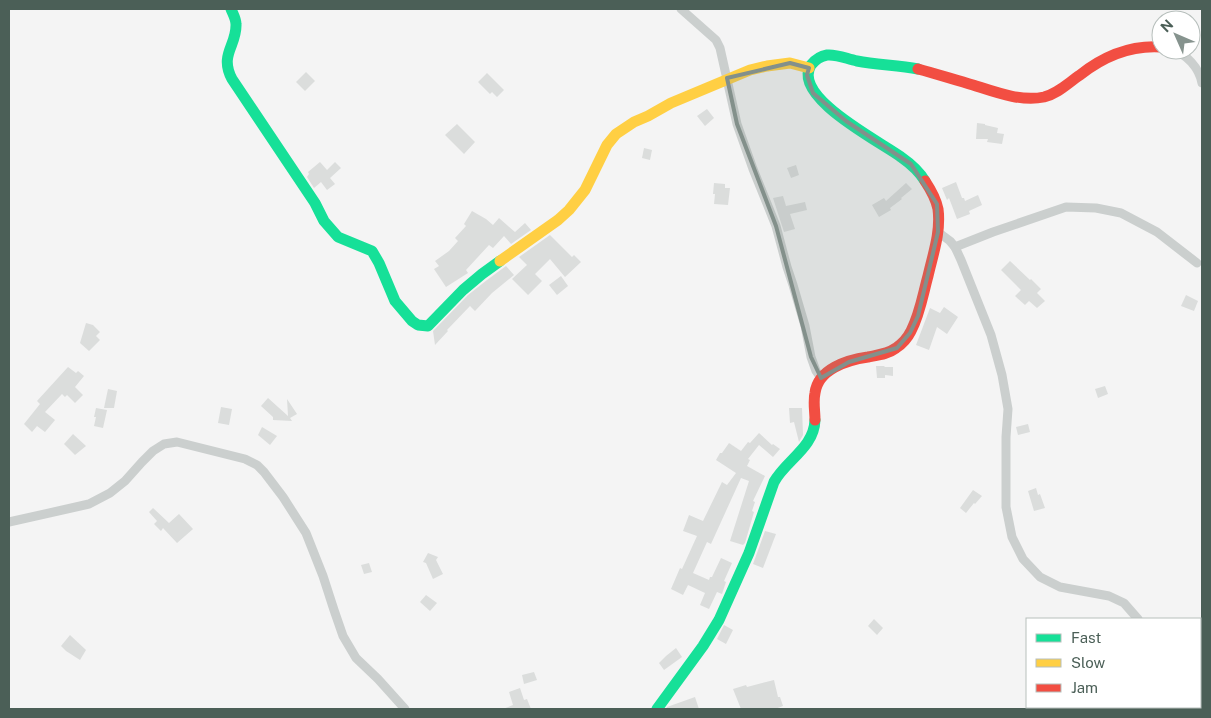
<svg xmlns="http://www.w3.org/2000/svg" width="1211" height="718" viewBox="0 0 1211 718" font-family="'Public Sans',sans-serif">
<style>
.building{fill:#dbdddc}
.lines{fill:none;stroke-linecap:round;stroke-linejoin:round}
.street{stroke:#cbcfce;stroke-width:9}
.fast{stroke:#16e098;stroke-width:11}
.slow{stroke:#ffcf43;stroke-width:11}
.jam{stroke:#f24e42;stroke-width:11}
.marked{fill:#83908b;fill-opacity:0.2;stroke:#83908b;stroke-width:4;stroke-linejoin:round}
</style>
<rect width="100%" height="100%" fill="#f4f4f4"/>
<g class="building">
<polygon points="306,72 315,81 305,91 296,82"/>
<polygon points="487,73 504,90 497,97 492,92 490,94 478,82"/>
<polygon points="707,109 714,118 705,126 697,116"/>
<polygon points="977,123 985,124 985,125 998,128 997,133 1004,134 1002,144 987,142 988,139 976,139"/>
<polygon points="457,124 475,142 464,154 445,135"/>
<polygon points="644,148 652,150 650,160 642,158"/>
<polygon points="320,162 327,170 335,162 341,168 330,178 335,184 327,190 321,182 314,188 307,177 309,174 308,172"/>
<polygon points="796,165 799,175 791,178 787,168"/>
<polygon points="956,182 962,198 964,198 965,201 978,195 982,205 969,211 970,214 957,219 949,198 947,200 942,188"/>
<polygon points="714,183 725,184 725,188 730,188 728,205 714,204 715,194 713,194"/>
<polygon points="906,183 912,189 901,198 902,199 890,208 891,210 879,217 872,205 884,198 886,201"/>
<polygon points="783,196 786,206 805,202 807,210 790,214 795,229 784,232 773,198"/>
<polygon points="472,211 486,219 493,225 499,218 515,232 525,223 531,230 511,244 504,236 493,248 489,245 466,270 468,273 446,287 434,269 439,266 435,261 449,251 458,241 455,238 466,226 464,224"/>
<polygon points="550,235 572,257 574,255 581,262 565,277 550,259 535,274 542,281 528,295 512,279 527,265 519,257"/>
<polygon points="1010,261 1030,280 1031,279 1041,289 1037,293 1045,301 1037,308 1029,301 1025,305 1015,296 1021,290 1001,270"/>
<polygon points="506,266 514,275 492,293 475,311 470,306 447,330 448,331 435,345 433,331 468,295 487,280"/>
<polygon points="561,276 568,286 557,295 549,285"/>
<polygon points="1186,295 1198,301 1194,311 1181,306"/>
<polygon points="944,307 958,317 947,334 937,327 929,350 916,345 930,308 940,313"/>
<polygon points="86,323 93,325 100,332 96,336 100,340 89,351 80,343"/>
<polygon points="876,366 884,366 885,367 893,367 893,376 885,375 885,378 877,378"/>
<polygon points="68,367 76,373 78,371 84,376 75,387 83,395 75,403 67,395 65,397 62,394 45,412 55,420 45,432 37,426 32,432 24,424 40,404 37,401"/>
<polygon points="1105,386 1108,394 1098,398 1095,389"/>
<polygon points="108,389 117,391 114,408 104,408"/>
<polygon points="268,398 288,416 287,399 297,414 290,418 292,421 273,420 273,417 261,406"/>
<polygon points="221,407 232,409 229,425 218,423"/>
<polygon points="96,408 107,410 103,428 94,426 96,417 94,417"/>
<polygon points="789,408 802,408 803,435 799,442 794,422 790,423"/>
<polygon points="1028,424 1030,432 1018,435 1016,427"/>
<polygon points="262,427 277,436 270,445 258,435"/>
<polygon points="759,433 772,445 773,444 780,449 773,457 759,445 748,459 750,460 747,466 765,476 753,501 755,502 752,511 754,512 745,543 743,545 730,541 749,481 741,478 711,544 707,542 693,573 709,580 710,577 712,577 721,558 732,563 724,581 726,582 722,594 717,592 709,609 700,605 705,593 688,585 683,595 671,589 680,568 682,569 697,536 683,531 689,515 703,521 722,482 727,485 736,473 716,460 720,453 722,453 729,443 741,451 748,442 750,443"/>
<polygon points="73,434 86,446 75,455 64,444"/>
<polygon points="1036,488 1038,495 1040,494 1045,508 1034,511 1028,491"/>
<polygon points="973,490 982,496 975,504 974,503 966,513 960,508"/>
<polygon points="153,508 169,523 179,514 193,529 177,543 163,528 161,531 154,524 157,521 149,512"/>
<polygon points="765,531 776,534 763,568 753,564"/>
<polygon points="428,553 438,557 436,560 443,574 433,579 426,563 423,562"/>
<polygon points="369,563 372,572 364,574 361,565"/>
<polygon points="426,595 437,603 430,611 420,602"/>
<polygon points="874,619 883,628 877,635 868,626"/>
<polygon points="724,625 733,630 726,644 717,639"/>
<polygon points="70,635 86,650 80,660 66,651 61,646"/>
<polygon points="676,648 682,657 664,670 659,663 666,656"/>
<polygon points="534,672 537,680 524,684 522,675"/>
<polygon points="774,680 778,697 780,697 783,706 775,709 741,709 733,689 746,685 747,687"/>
<polygon points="520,688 524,700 527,699 531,709 503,709 513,705 509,692"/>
<polygon points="695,697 699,709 666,709 667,707"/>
</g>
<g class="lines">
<g class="street">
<polyline points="681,9 716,40 720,48 737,124 753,169 776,226 787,267 793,285 805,326 811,357 816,371 821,378"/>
<path d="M1172,50C1187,54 1199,68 1202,83"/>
<polyline points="938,232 950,241 955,247 961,260 991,335 1002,375 1008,409 1006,437 1006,507 1012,537 1023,559 1040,577 1060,587 1109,596 1124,603 1138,619"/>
<polyline points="955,247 993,232 1066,207 1096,208 1121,213 1157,232 1197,263"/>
<polyline points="9,522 89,504 110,493 125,481 142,462 153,451 164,444 177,442 245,459 257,465 264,472 283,497 306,533 323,576 334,610 343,636 356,658 378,679 405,709"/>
<polyline points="1192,707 1194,709"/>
</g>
<g class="fast">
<path d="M231,9C233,14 236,19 236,24C237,46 219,54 232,79L315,203L324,221L338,237L372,251L379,263L395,301L412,321L418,325L428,326L463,290L482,274L500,261"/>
<path d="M918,69C898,65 877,65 857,61C847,59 837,54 827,55C821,56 815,60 811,65C791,97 881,142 901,157C911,164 919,171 925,181"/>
<path d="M657,709L703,646L719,620L749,553L774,482C786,460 814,448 815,420"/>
</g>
<polyline class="slow" points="500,261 558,220 569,210 585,190 607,145 616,134 634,122 648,116 671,103 750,70 767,66 790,63 809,68"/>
<g class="jam">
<path d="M918,69C937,74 955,80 973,85C995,92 1021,102 1044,97C1059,93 1068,83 1080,75C1104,56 1130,45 1161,47"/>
<path d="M815,420C815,411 813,402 815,393C818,369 847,360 868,357C878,355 888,354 896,348C902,344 908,337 911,331C920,314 923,294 928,276C933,254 941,232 938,209C936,199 931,190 925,181"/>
</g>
</g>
<path class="marked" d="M790,63L809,68L807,75L813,93L846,121L911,164L937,204L938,232L918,316L910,333L897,348L849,362L821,378L811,357L776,226L737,124L727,78Z"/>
<rect width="1211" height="718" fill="none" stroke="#4b5f57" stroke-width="20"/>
<rect x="1026" y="618" width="175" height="90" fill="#ffffff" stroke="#b7bfbc"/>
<rect x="1036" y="634" width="25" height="8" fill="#16e098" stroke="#b7bfbc"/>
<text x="1071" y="643" font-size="15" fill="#4b5f57">Fast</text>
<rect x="1036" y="659" width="25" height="8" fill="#ffcf43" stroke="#b7bfbc"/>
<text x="1071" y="668" font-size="15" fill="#4b5f57">Slow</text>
<rect x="1036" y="684" width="25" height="8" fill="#f24e42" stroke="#b7bfbc"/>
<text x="1071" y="693" font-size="15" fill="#4b5f57">Jam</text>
<g transform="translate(1176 35) rotate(315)"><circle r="24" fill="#ffffff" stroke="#b7bfbc"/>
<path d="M0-4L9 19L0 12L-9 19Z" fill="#86938e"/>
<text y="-8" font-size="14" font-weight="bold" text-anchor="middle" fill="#4b5f57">N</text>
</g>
</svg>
